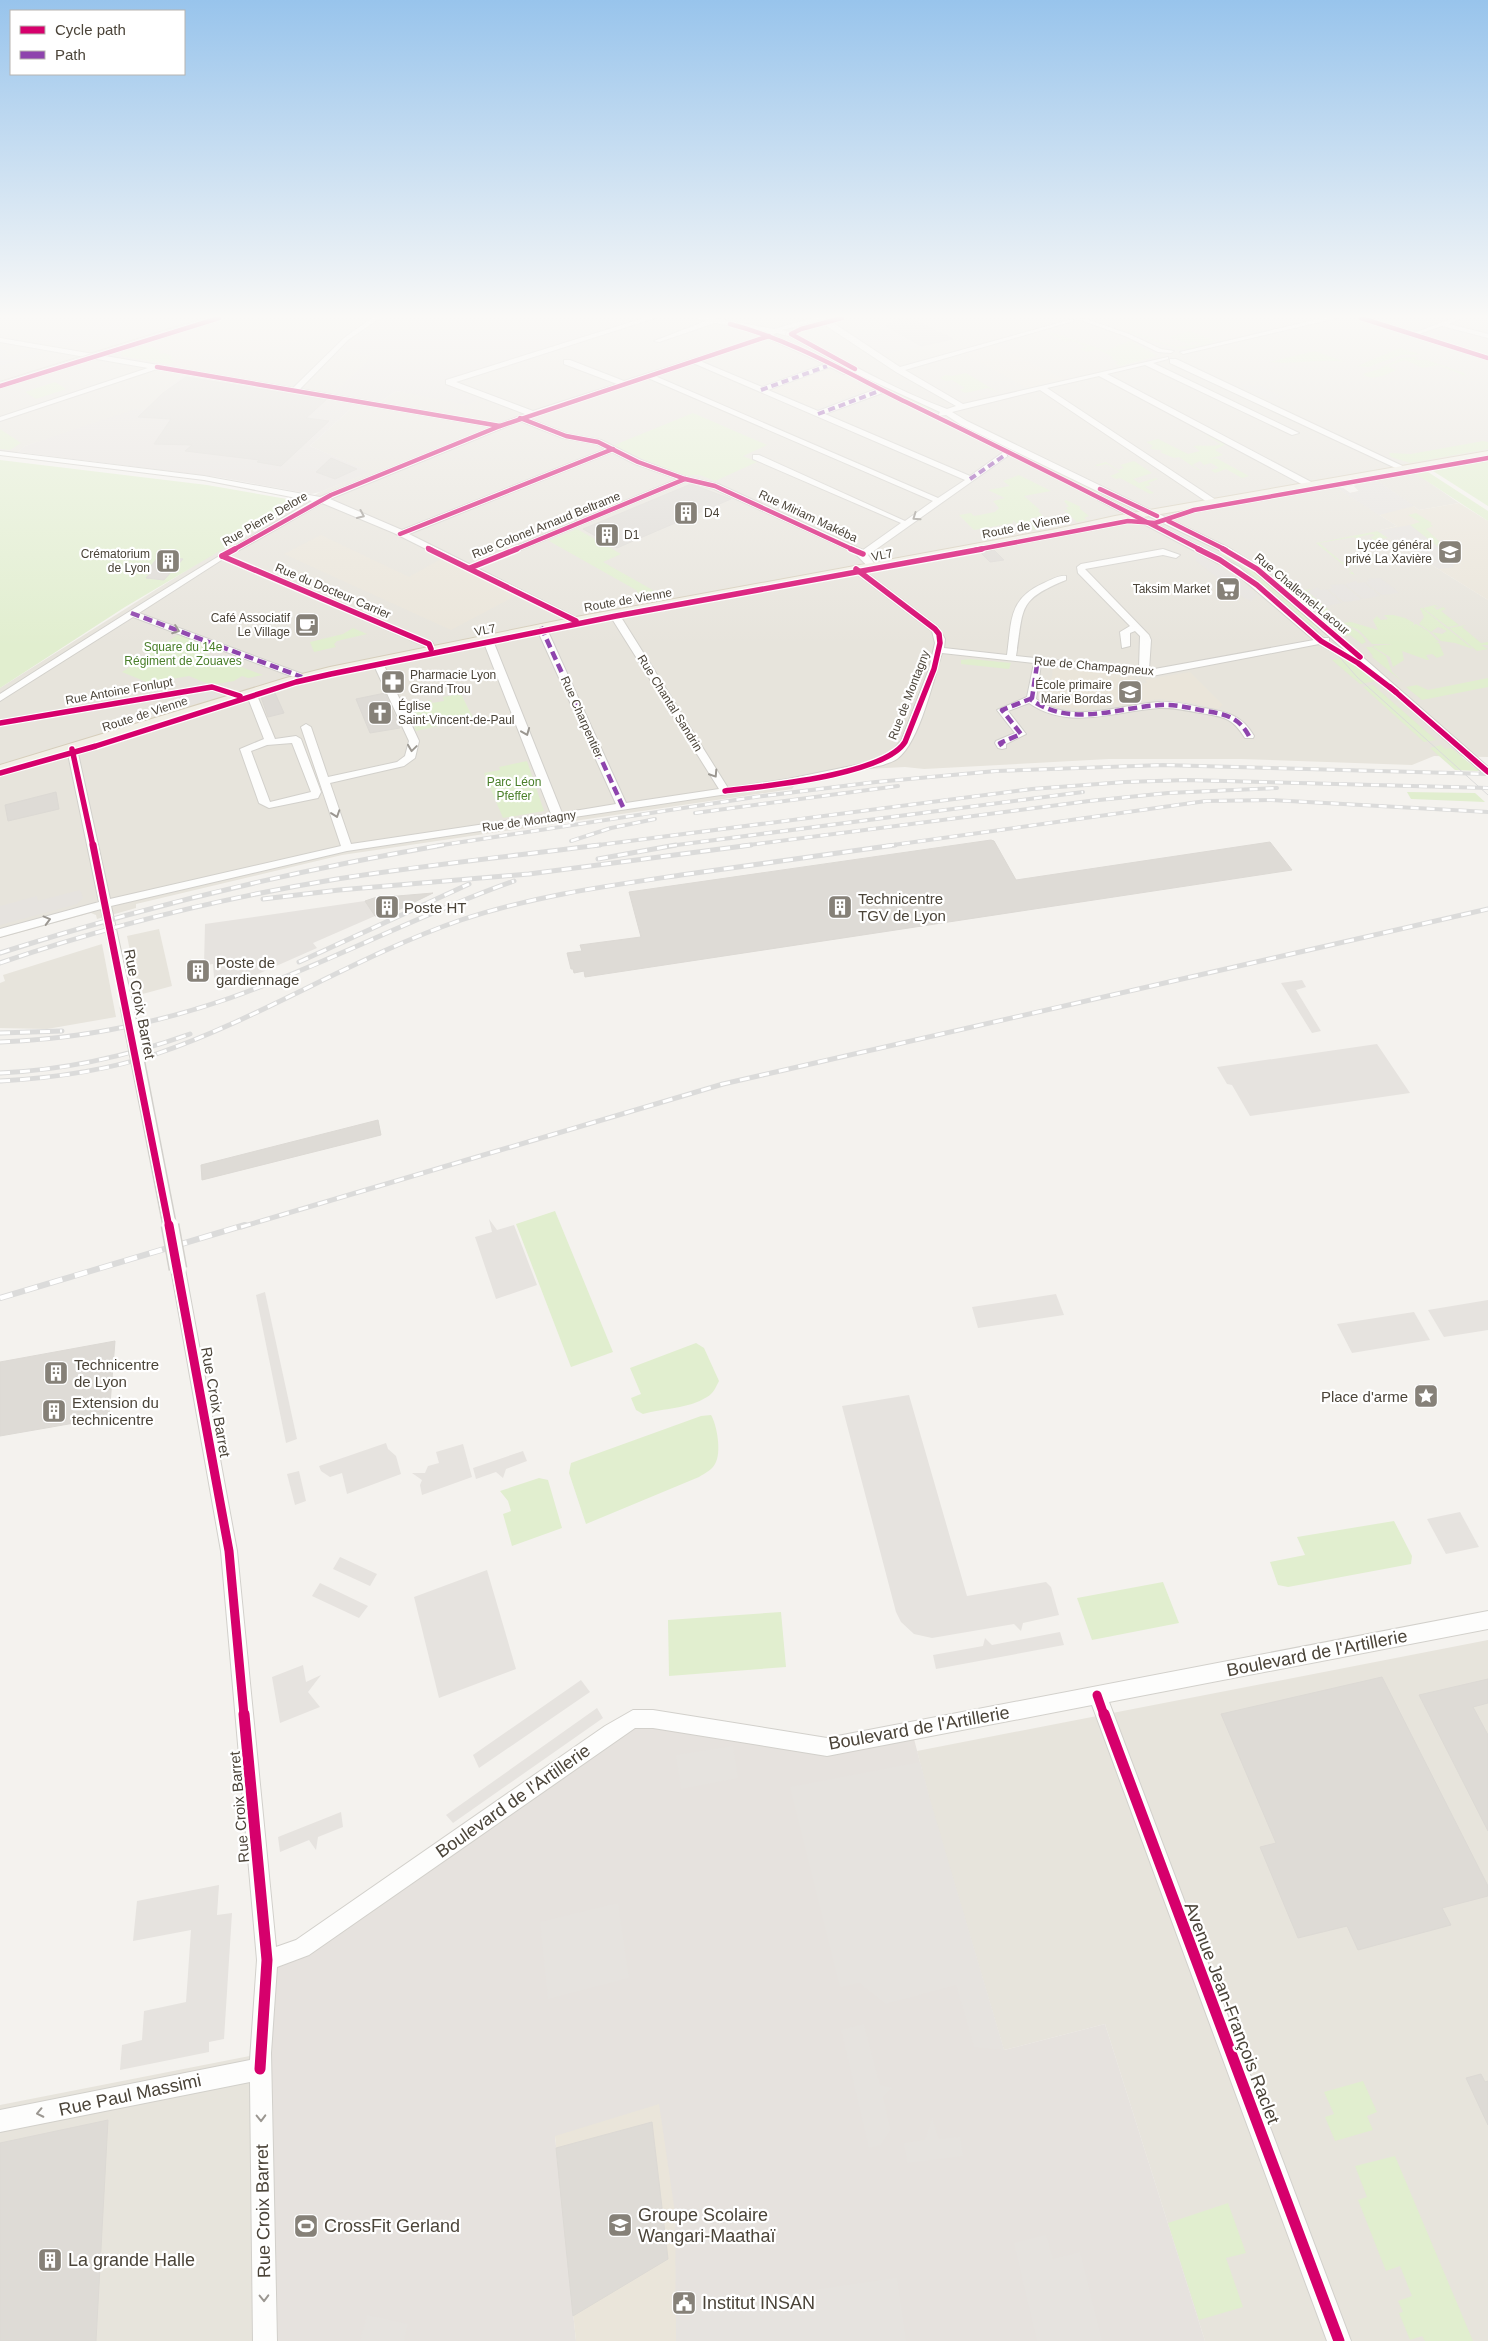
<svg xmlns="http://www.w3.org/2000/svg" width="1488" height="2341" viewBox="0 0 1488 2341" font-family="Arial,sans-serif">
<style>
.residential{fill:#e7e4dc}
.industrial{fill:#e6e2de}
.education{fill:#eae5da}
.green{fill:#e1eecf}
.parking{fill:#e6e3df}
.building{fill:#dedbd6;stroke:#dcd9d4}
.lines{fill:none;stroke-linecap:round;stroke-linejoin:round}
.minor-casing{stroke:#d2d0cb;stroke-width:2}
.major-casing{stroke:#d6cebb;stroke-width:2}
.minor{fill:#fdfdfc;fill-rule:evenodd}
.major{fill:#f2efe6;fill-rule:evenodd}
.tram{stroke:#dbdbda;stroke-width:1}
.rail-far2-casing{stroke:#dbdbda;stroke-width:4}
.rail-far1-casing{stroke:#dbdbda;stroke-width:5}
.rail-casing{stroke:#dbdbda;stroke-width:6}
.rail-far2{stroke:#fff;stroke-width:2.5;stroke-dasharray:8;stroke-linecap:butt}
.rail-far1{stroke:#fff;stroke-width:3;stroke-dasharray:10;stroke-linecap:butt}
.rail{stroke:#fff;stroke-width:4.5;stroke-dasharray:13;stroke-linecap:butt}
.minor-bridge-far1-casing{stroke:#d2d0cb;stroke-width:15;stroke-linecap:butt}
.minor-bridge-casing{stroke:#d2d0cb;stroke-width:19;stroke-linecap:butt}
.minor-bridge-far1{stroke:#fdfdfc;stroke-width:12}
.minor-bridge{stroke:#fdfdfc;stroke-width:16}
.quiet-far1{stroke:#8e44ad;stroke-width:4;stroke-dasharray:7 4;stroke-linecap:butt}
.quiet{stroke:#8e44ad;stroke-width:4.5;stroke-dasharray:9 4.5;stroke-linecap:butt}
.cycleway-far4-casing{stroke:#fff;stroke-width:6}
.cycleway-far3-casing{stroke:#fff;stroke-width:8}
.cycleway-far2-casing{stroke:#fff;stroke-width:10}
.cycleway-far1-casing{stroke:#fff;stroke-width:12}
.cycleway-casing{stroke:#fff;stroke-width:14}
.cycleway-far4{stroke:#d6006c;stroke-width:4.5}
.cycleway-far3{stroke:#d6006c;stroke-width:5.5}
.cycleway-far2{stroke:#d6006c;stroke-width:7}
.cycleway-far1{stroke:#d6006c;stroke-width:9}
.cycleway{stroke:#d6006c;stroke-width:11}
.oneway{stroke:#9b9791}
.labels{text-anchor:middle;dominant-baseline:central;stroke-width:4.5;stroke-linejoin:round;paint-order:stroke}
.far-poi-label{font-size:12px;fill:#4b4439;stroke:#fff;text-anchor:end}
.far-street-label{font-size:12px;fill:#4b4439;stroke:#fff}
.far-park-label{font-size:12px;fill:#4a7f2a;stroke:#fff}
.poi-label{font-size:15px;fill:#4b4439;stroke:#fff;text-anchor:start}
.street-label{font-size:15px;fill:#4b4439;stroke:#fff}
.near-street-label{font-size:18px;fill:#4b4439;stroke:#fff}
.near-poi-label{font-size:18px;fill:#4b4439;stroke:#fff;text-anchor:start}
</style>
<rect width="100%" height="100%" fill="#f4f2ee"/>
<g class="residential">
<polygon points="0,318 383,318 355,338 343,350 373,357 327,399 182,375 145,410 25,446 18,452 0,453"/>
<polygon points="649,318 1488,318 1488,450 1415,464 1417,474 1459,503 1419,510 1378,481 1337,488 1397,526 1377,531 1488,600 1488,757 1434,756 1412,765 1241,759 1109,759 924,769 905,767 867,769 794,786 792,789 342,855 136,904 136,908 97,919 96,915 91,913 0,938 0,688 211,555 320,492 369,472 310,446 356,404 379,403 396,391 430,396 445,382"/>
<polygon points="159,929 172,986 139,995 127,936"/>
<polygon points="102,944 116,1017 47,1029 0,1028 0,983 5,981 3,975"/>
<polygon points="1488,1640 1488,2341 1205,2341 1105,2024 1004,2050 932,1809 917,1751"/>
<polygon points="260,2054 265,2341 0,2341 0,2105"/>
</g>
<g class="industrial">
<polygon points="383,318 649,318 446,382 485,397 468,405 396,391 379,403 356,404 310,446 370,472 320,492 311,494 217,477 18,452 25,446 135,409 145,410 182,375 327,399 372,357 342,350 355,338"/>
<polygon points="633,1719 827,1747 912,1731 932,1809 1004,2050 1105,2024 1205,2341 676,2341 555,2136 576,2341 265,2341 267,1960"/>
</g>
<g class="education">
<polygon points="230,318 369,318 356,324 358,326 234,356 203,354 189,368 121,356 121,352"/>
<polygon points="1094,318 1209,318 1258,334 1230,340 1225,339 1212,341 1215,344 1191,349 1175,348 1095,321"/>
<polygon points="995,345 1060,377 1063,379 1027,388 965,354"/>
<polygon points="825,368 867,389 816,409 768,389"/>
<polygon points="1378,481 1419,510 1459,503 1488,521 1488,600 1377,531 1397,526 1337,488 1343,488 1350,493 1359,491 1354,486 1357,485"/>
<polygon points="321,535 409,577 441,559 515,596 451,630 284,554"/>
<polygon points="1053,668 1132,676 1139,684 1147,683 1145,680 1190,672 1223,705 1218,709 1189,702 1159,699 1088,709 1048,707"/>
<polygon points="659,2104 675,2213 676,2341 576,2341 555,2136"/>
</g>
<g class="green">
<polygon points="1129,330 1176,347 1202,344 1195,341 1189,344 1169,337 1190,331 1215,341 1212,342 1214,344 1191,349 1175,348 1126,331"/>
<polygon points="1051,332 1106,351 1131,340 1157,356 1121,366 1115,363 1119,362 1112,359 1113,357 1097,349 1087,352 1078,348 1083,349 1088,347 1070,340 1067,341 1068,343 1048,333"/>
<polygon points="144,345 149,348 153,347 161,351 158,352 161,354 165,353 173,357 170,359 175,362 168,364 121,356 121,352"/>
<polygon points="1400,348 1422,355 1401,355 1368,367 1357,366"/>
<path d="M1315,351L1345,362C1319,358 1295,365 1269,362Z"/>
<path d="M1414,357L1418,358L1414,360H1427L1464,373L1466,376L1438,365L1423,368L1405,360L1387,366L1396,370C1388,374 1371,382 1363,374L1379,369L1401,358Z"/>
<polygon points="843,363 934,408 927,411 834,366"/>
<polygon points="966,373 999,393 988,388 965,393 960,390 965,388 952,380 946,381 940,378 945,375 952,376"/>
<polygon points="55,382 66,389 36,399 25,392"/>
<polygon points="693,413 767,445 743,456 757,462 715,481 700,475 683,476 612,446"/>
<polygon points="0,429 21,443 10,450 0,449"/>
<path d="M1204,434L1226,444L1215,450L1223,455L1208,459L1216,458L1249,476L1242,478L1226,469L1215,473L1211,470L1219,468L1211,463L1204,465L1200,461L1192,465L1200,470H1198L1179,457L1174,458L1162,453L1160,452L1163,451C1159,449 1155,451 1150,448L1153,446L1146,442L1158,439L1188,454L1200,451L1193,446C1202,444 1210,448 1221,444Z"/>
<polygon points="1483,441 1488,442 1488,449 1410,463 1391,457 1389,453 1411,454"/>
<polygon points="1025,453 1131,505 1120,507 1093,492 1017,456"/>
<polygon points="0,460 207,485 298,501 299,504 125,607 0,688"/>
<polygon points="1134,461 1152,473 1133,479 1139,483 1156,478 1158,479 1148,483 1151,485 1145,487 1154,493 1150,494 1120,478 1116,479 1110,476 1120,472 1107,464 1097,466 1095,465 1106,462 1118,470 1124,468 1120,465"/>
<polygon points="1488,461 1488,506 1433,471"/>
<polygon points="1428,472 1488,511 1488,521 1416,474"/>
<polygon points="1019,475 1051,491 1024,496 1040,510 1038,511 1043,516 1031,518 1035,523 1032,524 1037,530 1033,530 1025,522 1017,524 1013,520 1013,523 974,530 959,515 971,513 974,516 995,512 999,508 993,501 1005,498 988,490 1010,486 1003,481"/>
<polygon points="1066,500 1081,507 1079,508 1089,516 1084,518 1087,520 1077,522 1064,510 1068,510 1066,507 1069,507 1064,501"/>
<polygon points="1416,513 1432,523 1430,524 1433,526 1426,529 1453,554 1444,554 1410,525 1420,522 1408,515"/>
<polygon points="577,529 621,554 603,562 658,593 663,599 644,602 636,590 549,541"/>
<polygon points="1383,530 1382,534 1388,538 1374,540 1370,537 1375,536 1372,534 1359,537 1361,539 1358,540 1354,537 1319,543 1342,562 1366,558 1364,554 1369,553 1374,556 1367,556 1370,559 1375,557 1378,559 1372,561 1368,559 1344,563 1355,575 1349,573 1352,572 1316,543"/>
<polygon points="1227,552 1246,563 1323,627 1311,630 1254,580 1217,556"/>
<path d="M1312,589L1307,591L1328,609L1327,610L1339,619L1335,622C1347,626 1361,630 1366,642L1362,644L1350,635L1347,636L1296,591Z"/>
<polygon points="1435,605 1439,607 1433,606 1437,610 1443,607 1446,609 1441,611 1459,625 1448,627 1423,608"/>
<polygon points="1420,608 1422,608 1473,649 1455,643 1441,641 1432,632 1442,634 1447,631 1438,627 1431,632 1419,624 1424,617"/>
<polygon points="1384,615 1393,615 1405,618 1414,623 1413,625 1416,624 1428,631 1439,642 1435,643 1439,643 1444,655 1437,658 1432,654 1426,655 1429,660 1427,660 1402,651 1404,660 1393,667 1390,657 1372,646 1393,644 1372,644 1359,630 1342,623 1351,622 1378,630 1373,620 1377,616 1381,620 1388,619"/>
<polygon points="1466,625 1462,627 1481,643 1488,642 1488,645 1481,645 1488,649 1477,651 1449,628"/>
<polygon points="353,628 367,634 337,641 334,644 336,647 314,652 310,642 343,634"/>
<polygon points="179,634 210,646 201,652 263,675 248,678 242,676 234,681 211,685 189,676 149,683 122,672"/>
<polygon points="1366,647 1372,647 1386,656 1392,672 1404,683 1372,657 1373,656"/>
<polygon points="1344,658 1376,681 1360,684 1332,660"/>
<polygon points="971,659 1011,663 1009,669 961,664 961,660"/>
<polygon points="1488,678 1488,687 1422,700 1406,687 1417,685 1428,690"/>
<polygon points="1373,685 1436,740 1424,742 1363,687"/>
<polygon points="461,694 473,718 416,731 407,708 409,705 431,700 432,703 444,701 443,697"/>
<polygon points="1441,745 1445,749 1451,748 1479,771 1455,770 1430,748"/>
<polygon points="527,761 544,811 503,818 484,773 500,770 499,767"/>
<polygon points="1407,792 1475,793 1485,802 1411,799"/>
<polygon points="555,1211 613,1352 571,1367 516,1224"/>
<path d="M696,1343L704,1348L719,1381C716,1387 713,1394 707,1397C688,1409 664,1408 643,1414L636,1410L631,1398L641,1394L630,1368Z"/>
<path d="M711,1415C717,1425 722,1453 715,1464C712,1470 705,1473 699,1477L586,1524L569,1473L571,1463L701,1416Z"/>
<polygon points="539,1478 548,1480 562,1528 512,1546 503,1514 511,1511 508,1501 500,1491"/>
<polygon points="1394,1521 1412,1556 1411,1564 1288,1587 1278,1585 1270,1562 1305,1555 1297,1537"/>
<polygon points="1163,1582 1179,1623 1092,1640 1077,1598"/>
<polygon points="781,1612 786,1667 669,1676 668,1620"/>
<polygon points="1363,2081 1377,2112 1367,2116 1373,2130 1335,2141 1325,2117 1334,2114 1324,2092"/>
<polygon points="1395,2156 1473,2341 1425,2341 1422,2336 1410,2340 1399,2313 1403,2312 1398,2301 1412,2296 1400,2266 1386,2271 1358,2200 1367,2197 1355,2166"/>
<polygon points="1228,2203 1246,2253 1226,2258 1243,2307 1199,2320 1168,2223"/>
</g>
<g class="parking">
<polygon points="871,319 888,326 921,346 881,355 853,336 866,332 852,324"/>
<polygon points="122,320 132,326 63,347 47,344"/>
<polygon points="98,322 109,324 45,344 37,341"/>
<polygon points="0,348 8,353 3,354 6,357 32,350 43,353 0,366"/>
<polygon points="1244,385 1259,385 1284,397 1273,401 1241,386"/>
<polygon points="1378,481 1414,506 1379,515 1337,488 1343,488 1350,493 1359,491 1354,486 1357,485"/>
<polygon points="1410,525 1436,545 1455,567 1439,569 1377,531"/>
<polygon points="1195,552 1230,574 1257,595 1251,601 1244,598 1196,561"/>
<polygon points="1380,578 1396,590 1399,593 1382,595 1365,582 1370,581 1367,579"/>
<polygon points="1356,581 1358,583 1364,582 1380,596 1363,599 1345,584"/>
<polygon points="1343,584 1361,599 1361,600 1344,602 1328,589 1333,588 1330,585"/>
<polygon points="1318,587 1320,590 1326,589 1342,603 1325,606 1307,591"/>
<polygon points="209,691 221,696 178,709 175,697"/>
<polygon points="80,890 83,898 77,904 0,925 0,906 37,896 38,901"/>
<polygon points="365,901 375,916 313,943 317,948 224,989 214,977 213,964 204,965 205,924"/>
<polygon points="1302,980 1306,987 1296,990 1321,1031 1312,1033 1281,983"/>
<polygon points="1377,1044 1410,1093 1250,1116 1232,1085 1227,1084 1217,1067"/>
<polygon points="489,1219 497,1230 514,1225 537,1285 496,1299 475,1237 492,1232"/>
<polygon points="265,1292 297,1439 286,1443 256,1295"/>
<polygon points="1056,1294 1064,1315 978,1328 972,1307"/>
<polygon points="1488,1300 1488,1330 1444,1337 1428,1310"/>
<polygon points="1414,1312 1430,1340 1352,1353 1337,1324"/>
<polygon points="909,1395 967,1596 1046,1582 1051,1587 1059,1615 1023,1623 1021,1631 1014,1624 932,1638 914,1634 901,1622 896,1612 842,1406"/>
<polygon points="386,1443 388,1449 396,1456 401,1474 347,1494 342,1473 330,1477 321,1471 319,1466"/>
<polygon points="463,1444 472,1477 422,1495 420,1485 422,1480 412,1473 425,1473 428,1466 439,1463 436,1452"/>
<polygon points="523,1451 527,1461 506,1469 503,1478 496,1472 476,1479 473,1468"/>
<polygon points="299,1471 306,1501 295,1505 287,1474"/>
<polygon points="1460,1512 1479,1547 1446,1554 1427,1519"/>
<polygon points="340,1557 377,1574 370,1586 333,1569"/>
<polygon points="487,1570 516,1669 439,1698 414,1597"/>
<polygon points="320,1583 368,1606 359,1618 312,1596"/>
<polygon points="1060,1632 1064,1645 936,1669 933,1655 983,1646 985,1638 992,1645"/>
<polygon points="303,1665 306,1682 321,1675 308,1692 320,1707 280,1723 272,1677"/>
<polygon points="581,1680 590,1692 479,1768 473,1755"/>
<polygon points="597,1708 603,1718 453,1823 446,1815"/>
<polygon points="733,1746 738,1778 681,1789 676,1755"/>
<polygon points="920,1762 931,1803 1004,2050 974,2047 956,1985 885,2004 859,1983 840,1987 790,1787"/>
<polygon points="341,1812 343,1827 318,1837 316,1850 309,1840 280,1852 278,1837"/>
<polygon points="219,1885 217,1915 232,1913 224,2039 209,2042 209,2052 120,2070 122,2045 142,2040 144,2011 186,2002 191,1930 133,1941 137,1901"/>
<polygon points="618,1903 629,1978 548,1999 540,1922"/>
<polygon points="864,2024 880,2085 892,2088 883,2097 891,2130 881,2145 869,2148 841,2030"/>
<polygon points="932,2117 939,2139 960,2137 963,2156 907,2163 904,2143 925,2140"/>
<polygon points="1046,2235 1053,2259 1080,2252 1102,2341 1037,2341 1014,2243"/>
<polygon points="897,2278 906,2341 676,2341 676,2310 773,2296 780,2297 792,2293"/>
<polygon points="367,2315 408,2324 404,2341 360,2341"/>
</g>
<g class="building">
<polygon points="902,318 910,318 953,339 921,346 885,325"/>
<polygon points="186,377 326,400 306,418 329,421 281,466 257,462 259,460 185,451 192,445 154,444 171,419 138,417 163,393"/>
<polygon points="331,458 357,469 335,479 316,472"/>
<polygon points="691,484 731,499 617,548 583,529"/>
<polygon points="994,550 1004,560 990,562 981,553"/>
<polygon points="159,556 183,559 164,580 146,578 152,571 147,571"/>
<polygon points="275,693 284,713 268,717 261,697"/>
<polygon points="385,693 400,728 370,733 356,699"/>
<polygon points="56,792 59,809 8,821 5,805"/>
<polygon points="991,840 994,841 1016,880 1270,842 1292,870 585,977 584,971 574,973 573,969 571,969 567,953 582,951 580,945 641,937 629,892"/>
<polygon points="433,893 392,913 375,916 365,901 374,898"/>
<polygon points="200,963 208,974 196,979 187,968"/>
<polygon points="378,1120 381,1135 202,1180 201,1165"/>
<polygon points="115,1341 109,1417 0,1436 0,1362"/>
<polygon points="1382,1677 1488,1886 1488,1896 1442,1908 1451,1925 1358,1950 1347,1926 1298,1938 1260,1847 1276,1843 1221,1714"/>
<polygon points="1488,1679 1488,1703 1473,1707 1488,1735 1488,1831 1419,1695"/>
<polygon points="1481,2074 1485,2082 1488,2081 1488,2125 1466,2078"/>
<polygon points="108,2120 96,2341 0,2341 0,2143"/>
<polygon points="652,2122 668,2259 573,2316 556,2148"/>
</g>
<g class="lines">
<defs>
<g id="minor">
<path d="M372,318H380L348,340L300,389L499,424L525,414L446,384V380L644,318H655L456,382L533,411L617,384L564,364V360H570L624,381L758,338L768,332L715,323L659,342L654,341L706,321L696,318H713L774,329L813,318H826L900,367L1073,319V321L905,370L963,404L1168,357V359L1153,363L1299,433L1292,435L1145,365L1107,374L1315,484V488H1309L1099,376L1047,388L1216,500V504H1210L1040,390L952,412L967,421L1229,548L1260,567L1488,767V775L1484,774L1359,663H1352L1319,644L1152,676L1041,664L1036,699C1072,725 1118,705 1159,702C1174,701 1189,705 1204,708C1227,712 1242,715 1254,736L1253,738H1245C1232,717 1224,717 1201,713C1187,711 1174,707 1159,708C1116,711 1068,731 1029,703L1008,711L1026,734L1006,744V748L1002,749L998,748L995,743L996,741L1015,733L997,710L1027,697L1034,663L942,653C933,680 920,742 897,759C893,762 887,763 883,765L788,785L347,851L111,906L133,1006L127,1010L123,1009L101,909L0,937V929L99,902L67,749L68,747L72,746L77,749L110,899L341,846L301,727L306,724L311,727L328,777L397,762L405,756L409,741L372,661L377,658L382,661L419,741L415,758L404,766L330,783L351,844L551,814L482,638L487,635L492,638L562,813L616,804L536,627L541,624L546,627L626,803L719,789L609,614L614,611L619,614L728,788L788,779L876,761L889,755L901,741L929,669L935,643L932,631L853,571V567H859L938,627L945,639L944,648L1007,655C1012,620 1008,599 1044,583C1051,580 1059,575 1066,576V580C1017,600 1024,607 1016,656L1139,669L1140,636L1135,631L1130,633V646L1122,648L1120,632L1130,626L1078,573L1077,567L1081,564L1163,549L1180,555L1176,558L1163,555L1085,569L1149,635L1151,640L1149,670L1314,640L1233,571L1098,500L1097,498L1101,496L1239,567L1323,638H1329V642L1347,652L1254,571L1223,552L961,425L946,415L938,416L940,412L855,373L789,336L776,333L773,335L851,372L844,374L830,367L768,390L818,411L879,388H885V392L825,414L970,476L1005,451L1012,453L868,555L876,566L872,569C864,565 859,555 851,551L712,488L686,481L477,568L579,619V623L576,624L394,533L322,503L229,556L432,642L436,649L434,651H428L425,646L223,559L139,613L305,675V679H299L133,617L0,701V694C103,628 206,562 312,501L204,480L0,455V451L204,476L320,497L492,427L157,369L0,421V417L148,368L0,342V338L293,388L344,338ZM819,321L896,372L956,406L947,409C893,389 843,360 793,333L782,330ZM767,338L825,364L762,387L700,361ZM693,363L965,480L938,498L655,376ZM648,378L933,501L905,521L759,455H753V459L901,523L863,550L718,484L686,477L641,460L601,440L568,434L527,418ZM520,421L563,438L596,444L606,449L402,530L330,499ZM612,452L635,464L678,479L471,565L409,534Z"/>
<polygon points="1083,318 1129,334 1161,349 1174,351 1171,353 1158,352 1125,336 1083,321"/>
<polygon points="1323,318 1337,318 1183,354 1180,352"/>
<path d="M1358,318C1378,318 1395,331 1412,332C1425,332 1444,318 1461,318L1449,324L1488,334V338L1442,326L1419,334L1488,356V360Z"/>
<polygon points="1170,359 1176,359 1409,469 1402,471 1170,363"/>
<polygon points="212,684 245,696 240,699 211,690 0,726 0,720"/>
<path d="M251,690L256,693L275,739L296,736L301,739L321,792L318,798L269,808L259,803L240,749L264,739L246,693ZM292,743L311,792L270,802L251,751L267,745Z"/>
<polygon points="178,1263 183,1265 185,1269 237,1551 276,1947 296,1940 605,1726 633,1710 653,1710 827,1738 1488,1611 1488,1629 1109,1702 1351,2341 1327,2341 1092,1705 827,1756 653,1728 635,1728 309,1955 277,1967 271,2053 277,2341 253,2341 250,2082 0,2132 0,2110 250,2060 257,1960 221,1551 171,1269 173,1265"/>
</g>
<g id="major">
<polygon points="205,318 219,318 0,388 0,382"/>
<polygon points="1488,451 1488,457 1115,522 1056,535 576,625 330,675 0,773 0,765 286,678 330,667 576,617 1056,529 1115,516"/>
</g>
</defs>
<use href="#minor" class="minor-casing"/>
<use href="#major" class="major-casing"/>
<use href="#minor" class="minor"/>
<use href="#major" class="major"/>
<g class="tram">
<polyline points="828,318 792,328 786,332 785,337 794,344 1240,565 1316,630 1357,677 1488,795"/>
<polyline points="0,382 207,318"/>
</g>
<defs>
<g id="rail-far2">
<polyline points="695,813 898,786"/>
<polyline points="571,841 611,828 655,819"/>
<polyline points="436,846 755,797 876,782 996,771 1163,765 1488,774"/>
<polyline points="591,846 1032,789 1125,782 1187,780 1488,788"/>
<polyline points="669,846 1083,792"/>
<polyline points="741,846 1089,801 1168,793 1277,788"/>
<polyline points="886,846 1206,801 1271,800 1488,812"/>
</g>
<g id="rail-far1">
<polyline points="598,859 676,845"/>
<polyline points="263,899 339,890 529,874 751,845"/>
<path d="M0,953C145,906 293,871 443,845"/>
<polyline points="299,962 469,884"/>
<path d="M0,963C110,925 223,898 337,879C425,865 513,856 600,845"/>
<polyline points="0,1033 62,1031"/>
<path d="M0,1042C79,1039 155,1024 230,998C327,964 417,915 514,881"/>
<path d="M0,1073C66,1070 128,1056 190,1034"/>
<path d="M0,1081C54,1078 105,1071 156,1054C262,1018 356,956 461,920C533,896 607,886 681,875C753,865 824,855 895,845"/>
<polyline points="241,1227 723,1084 1488,909"/>
</g>
<polyline id="rail" points="0,1298 245,1225"/>
</defs>
<use href="#rail-far2" class="rail-far2-casing"/>
<use href="#rail-far1" class="rail-far1-casing"/>
<use href="#rail" class="rail-casing"/>
<use href="#rail-far2" class="rail-far2"/>
<use href="#rail-far1" class="rail-far1"/>
<use href="#rail" class="rail"/>
<defs>
<polyline id="minor-bridge-far1" points="127,1006 170,1227"/>
<polyline id="minor-bridge" points="170,1225 178,1269"/>
</defs>
<use href="#minor-bridge-far1" class="minor-bridge-far1-casing"/>
<use href="#minor-bridge" class="minor-bridge-casing"/>
<use href="#minor-bridge-far1" class="minor-bridge-far1"/>
<use href="#minor-bridge" class="minor-bridge"/>
<g class="quiet-far1">
<polyline points="761,390 827,366"/>
<polyline points="818,414 882,390"/>
<polyline points="970,479 1008,453"/>
</g>
<g class="quiet">
<polyline points="131,613 302,677"/>
<polyline points="541,627 623,807"/>
<polyline points="1030,699 1032,698 1037,665"/>
<path d="M1002,746L1000,743L1021,734L1002,710L1030,699C1071,728 1114,708 1160,705C1175,704 1190,708 1205,711C1225,714 1239,717 1249,736"/>
</g>
<defs>
<g id="cycleway-far4">
<polyline points="842,318 801,329 791,334 855,369"/>
<polyline points="1361,318 1488,358"/>
<path d="M730,324C792,340 849,374 906,402C1005,450 1103,499 1201,550"/>
<polyline points="157,367 500,426"/>
<polyline points="0,386 219,318"/>
<polyline points="520,418 566,436 598,442 638,462 685,479 715,486 854,550"/>
<polyline points="1100,489 1157,516"/>
<polyline points="1168,521 1226,550"/>
<polyline points="400,534 613,449"/>
<polyline points="428,548 432,550"/>
<polyline points="233,550 331,495 500,426 769,336"/>
<polyline points="514,550 685,479"/>
<polyline points="975,550 1128,521 1155,523 1194,510 1488,458"/>
</g>
<g id="cycleway-far3">
<polyline points="429,549 576,621"/>
<polyline points="851,549 863,554"/>
<polyline points="1198,549 1220,560 1257,585 1321,641 1358,663 1396,692"/>
<polyline points="1223,549 1257,569 1360,657"/>
<polyline points="222,556 235,549"/>
<polyline points="222,556 429,644 431,649"/>
<polyline points="470,568 517,549"/>
<polyline points="1390,687 1488,772"/>
<polyline points="0,723 212,687 240,696"/>
<polyline points="72,749 93,846"/>
<polyline points="0,773 96,746 296,682 331,674 616,616 982,549"/>
<path d="M725,791C764,786 884,775 905,742L934,669L940,643L939,634L935,629L856,569"/>
</g>
<polyline id="cycleway-far2" points="93,845 169,1227"/>
<g id="cycleway-far1">
<polyline points="169,1225 229,1551 244,1715"/>
<polyline points="1097,1695 1104,1715"/>
</g>
<g id="cycleway">
<polyline points="244,1714 267,1960 260,2069"/>
<polyline points="1104,1714 1339,2341"/>
</g>
</defs>
<use href="#cycleway-far4" class="cycleway-far4-casing"/>
<use href="#cycleway-far3" class="cycleway-far3-casing"/>
<use href="#cycleway-far2" class="cycleway-far2-casing"/>
<use href="#cycleway-far1" class="cycleway-far1-casing"/>
<use href="#cycleway" class="cycleway-casing"/>
<use href="#cycleway-far4" class="cycleway-far4"/>
<use href="#cycleway-far3" class="cycleway-far3"/>
<use href="#cycleway-far2" class="cycleway-far2"/>
<use href="#cycleway-far1" class="cycleway-far1"/>
<use href="#cycleway" class="cycleway"/>
</g>
<defs><path id="oneway-chevron" d="M-2-3.5L2.5 0L-2 3.5" fill="none" stroke-width="1.6" stroke-linecap="round" stroke-linejoin="round" transform="scale(1.25)"/></defs>
<g class="oneway">
<use href="#oneway-chevron" transform="translate(361 515) rotate(24)"/>
<use href="#oneway-chevron" transform="translate(916 517) rotate(145)"/>
<use href="#oneway-chevron" transform="translate(176 630) rotate(20)"/>
<use href="#oneway-chevron" transform="translate(526 732) rotate(68)"/>
<use href="#oneway-chevron" transform="translate(412 748) rotate(98)"/>
<use href="#oneway-chevron" transform="translate(714 774) rotate(57)"/>
<use href="#oneway-chevron" transform="translate(336 814) rotate(71)"/>
<use href="#oneway-chevron" transform="translate(47 920) rotate(-15)"/>
<use href="#oneway-chevron" transform="translate(40 2113) rotate(168)"/>
<use href="#oneway-chevron" transform="translate(261 2118) rotate(89)"/>
<use href="#oneway-chevron" transform="translate(264 2298) rotate(89)"/>
</g>
<linearGradient id="sky" x2="0" y2="1"><stop stop-color="#98c4ec"/><stop offset="0.49" stop-color="#faf9f7"/><stop offset="1" stop-color="#faf9f7" stop-opacity="0"/></linearGradient>
<rect width="1488" height="646" fill="url(#sky)"/>
<defs>
<symbol id="building-square" viewBox="-11 -11 22 22"><rect x="-9" y="-9" width="18" height="18" rx="4" fill="#868178" stroke="#fff"/><path d="M-4-6H4V6H1V3H-1V6H-4ZM-2.5-4.3h1.7v1.8h-1.7ZM.8-4.3h1.7v1.8H.8ZM-2.5-1h1.7V.8h-1.7ZM.8-1h1.7V.8H.8Z" fill="#fff"/></symbol>
<symbol id="school-square" viewBox="-11 -11 22 22"><rect x="-9" y="-9" width="18" height="18" rx="4" fill="#868178" stroke="#fff"/><path d="M0-5L7-2L0 1L-7-2ZM-4 1L0 2.5L4 1V4Q0 6-4 4Z" fill="#fff"/></symbol>
<symbol id="supermarket-square" viewBox="-11 -11 22 22"><rect x="-9" y="-9" width="18" height="18" rx="4" fill="#868178" stroke="#fff"/><path d="M-6-5.5h2.5l.6 2H6L4.5 2H-2.5L-4.4-4H-6ZM-1.5 3.2a1.3 1.3 0 1 0 .1 0ZM3 3.2a1.3 1.3 0 1 0 .1 0Z" fill="#fff"/></symbol>
<symbol id="cafe-square" viewBox="-11 -11 22 22"><rect x="-9" y="-9" width="18" height="18" rx="4" fill="#868178" stroke="#fff"/><path d="M-5.5-4.5H6V0H3Q3 3.5 0 3.5H-2.5Q-5.5 3.5-5.5 0ZM3-3.2v2h1.7v-2ZM-6 4.5H4V6H-6Z" fill="#fff"/></symbol>
<symbol id="pharmacy-square" viewBox="-11 -11 22 22"><rect x="-9" y="-9" width="18" height="18" rx="4" fill="#868178" stroke="#fff"/><path d="M-2-6h4v4h4v4h-4v4h-4v-4h-4v-4h4Z" fill="#fff"/></symbol>
<symbol id="church-square" viewBox="-11 -11 22 22"><rect x="-9" y="-9" width="18" height="18" rx="4" fill="#868178" stroke="#fff"/><path d="M-1.2-6h2.4v3.5h3.3v2.4h-3.3V6h-2.4V-.1h-3.3v-2.4h3.3Z" fill="#fff"/></symbol>
<symbol id="sight-square" viewBox="-11 -11 22 22"><rect x="-9" y="-9" width="18" height="18" rx="4" fill="#868178" stroke="#fff"/><path d="M0-6L1.8-2.2L6-1.7L2.9 1.2L3.7 5.4L0 3.3L-3.7 5.4L-2.9 1.2L-6-1.7L-1.8-2.2Z" fill="#fff"/></symbol>
<symbol id="stadium-square" viewBox="-11 -11 22 22"><rect x="-9" y="-9" width="18" height="18" rx="4" fill="#868178" stroke="#fff"/><path d="M0-5a6.5 5 0 1 0 0 10a6.5 5 0 1 0 0-10ZM-3.5-1.8h7v3.6h-7Z" fill="#fff"/></symbol>
<symbol id="civic-square" viewBox="-11 -11 22 22"><rect x="-9" y="-9" width="18" height="18" rx="4" fill="#868178" stroke="#fff"/><path d="M-.6-6.5H3V-4.5H.6V-3L4-1V1h2V6H-6V1h2V-1L-.6-3ZM-1.2 2.5V6h2.4V2.5Z" fill="#fff"/></symbol>
</defs>
<g fill-rule="evenodd">
<use href="#building-square" x="672" y="499" width="28" height="28"/>
<use href="#building-square" x="593" y="521" width="28" height="28"/>
<use href="#school-square" x="1436" y="538" width="28" height="28"/>
<use href="#building-square" x="154" y="547" width="28" height="28"/>
<use href="#supermarket-square" x="1214" y="575" width="28" height="28"/>
<use href="#cafe-square" x="293" y="611" width="28" height="28"/>
<use href="#pharmacy-square" x="379" y="668" width="28" height="28"/>
<use href="#school-square" x="1116" y="678" width="28" height="28"/>
<use href="#church-square" x="366" y="699" width="28" height="28"/>
<use href="#building-square" x="373" y="893" width="28" height="28"/>
<use href="#building-square" x="826" y="893" width="28" height="28"/>
<use href="#building-square" x="184" y="957" width="28" height="28"/>
<use href="#building-square" x="42" y="1359" width="28" height="28"/>
<use href="#sight-square" x="1412" y="1382" width="28" height="28"/>
<use href="#building-square" x="40" y="1397" width="28" height="28"/>
<use href="#school-square" x="606" y="2211" width="28" height="28"/>
<use href="#stadium-square" x="292" y="2212" width="28" height="28"/>
<use href="#building-square" x="36" y="2246" width="28" height="28"/>
<use href="#civic-square" x="670" y="2289" width="28" height="28"/>
</g>
<g class="labels">
<g class="far-poi-label">
<text x="704" y="513" text-anchor="start">D4</text>
<text x="624" y="535" text-anchor="start">D1</text>
<text x="1432" y="545">Lycée général<tspan x="1432" dy="14">privé La Xavière</tspan></text>
<text x="150" y="554">Crématorium<tspan x="150" dy="14">de Lyon</tspan></text>
<text x="1210" y="589">Taksim Market</text>
<text x="290" y="618">Café Associatif<tspan x="290" dy="14">Le Village</tspan></text>
<text x="410" y="675" text-anchor="start">Pharmacie Lyon<tspan x="410" dy="14">Grand Trou</tspan></text>
<text x="1112" y="685">École primaire<tspan x="1112" dy="14">Marie Bordas</tspan></text>
<text x="398" y="706" text-anchor="start">Église<tspan x="398" dy="14">Saint-Vincent-de-Paul</tspan></text>
</g>
<g class="far-street-label">
<text transform="translate(808 516) rotate(25)">Rue Miriam Makéba</text>
<text transform="translate(265 519) rotate(-30)">Rue Pierre Delore</text>
<text transform="translate(546 525) rotate(-22)">Rue Colonel Arnaud Beltrame</text>
<text transform="translate(1026 526) rotate(-11)">Route de Vienne</text>
<text transform="translate(882 555) rotate(-11)">VL7</text>
<text transform="translate(333 591) rotate(23)">Rue du Docteur Carrier</text>
<text transform="translate(1302 594) rotate(40)">Rue Challemel-Lacour</text>
<text transform="translate(628 600) rotate(-10)">Route de Vienne</text>
<text transform="translate(485 630) rotate(-11)">VL7</text>
<text transform="translate(1094 666) rotate(5)">Rue de Champagneux</text>
<text transform="translate(119 691) rotate(-10)">Rue Antoine Fonlupt</text>
<text transform="translate(909 695) rotate(-69)">Rue de Montagny</text>
<text transform="translate(670 703) rotate(58)">Rue Chantal Sandrin</text>
<text transform="translate(145 714) rotate(-18)">Route de Vienne</text>
<text transform="translate(582 717) rotate(66)">Rue Charpentier</text>
<text transform="translate(529 821) rotate(-8)">Rue de Montagny</text>
</g>
<g class="far-park-label">
<text x="183" y="647">Square du 14e<tspan x="183" dy="14">Régiment de Zouaves</tspan></text>
<text x="514" y="782">Parc Léon<tspan x="514" dy="14">Pfeffer</tspan></text>
</g>
<g class="poi-label">
<text x="858" y="898">Technicentre<tspan x="858" dy="17">TGV de Lyon</tspan></text>
<text x="404" y="907">Poste HT</text>
<text x="216" y="962">Poste de<tspan x="216" dy="17">gardiennage</tspan></text>
<text x="74" y="1364">Technicentre<tspan x="74" dy="17">de Lyon</tspan></text>
<text x="1408" y="1396" text-anchor="end">Place d'arme</text>
<text x="72" y="1402">Extension du<tspan x="72" dy="17">technicentre</tspan></text>
</g>
<g class="street-label">
<text transform="translate(140 1004) rotate(79)">Rue Croix Barret</text>
<text transform="translate(216 1402) rotate(80)">Rue Croix Barret</text>
<text transform="translate(239 1807) rotate(-95)">Rue Croix Barret</text>
</g>
<g class="near-street-label">
<text transform="translate(1317 1653) rotate(-11)">Boulevard de l'Artillerie</text>
<text transform="translate(919 1728) rotate(-10)">Boulevard de l'Artillerie</text>
<text transform="translate(513 1801) rotate(-35)">Boulevard de l'Artillerie</text>
<text transform="translate(1232 2013) rotate(69)">Avenue Jean-François Raclet</text>
<text transform="translate(130 2095) rotate(-12)">Rue Paul Massimi</text>
<text transform="translate(263 2211) rotate(-91)">Rue Croix Barret</text>
</g>
<g class="near-poi-label">
<text x="638" y="2215">Groupe Scolaire<tspan x="638" dy="21">Wangari-Maathaï</tspan></text>
<text x="324" y="2226">CrossFit Gerland</text>
<text x="68" y="2260">La grande Halle</text>
<text x="702" y="2303">Institut INSAN</text>
</g>
</g>
<rect x="10" y="10" width="175" height="65" fill="#ffffff" stroke="#b7b4b0"/>
<rect x="20" y="26" width="25" height="8" fill="#d6006c" stroke="#b7b4b0"/>
<text x="55" y="35" font-size="15" fill="#4b4439">Cycle path</text>
<rect x="20" y="51" width="25" height="8" fill="#8e44ad" stroke="#b7b4b0"/>
<text x="55" y="60" font-size="15" fill="#4b4439">Path</text>
</svg>
